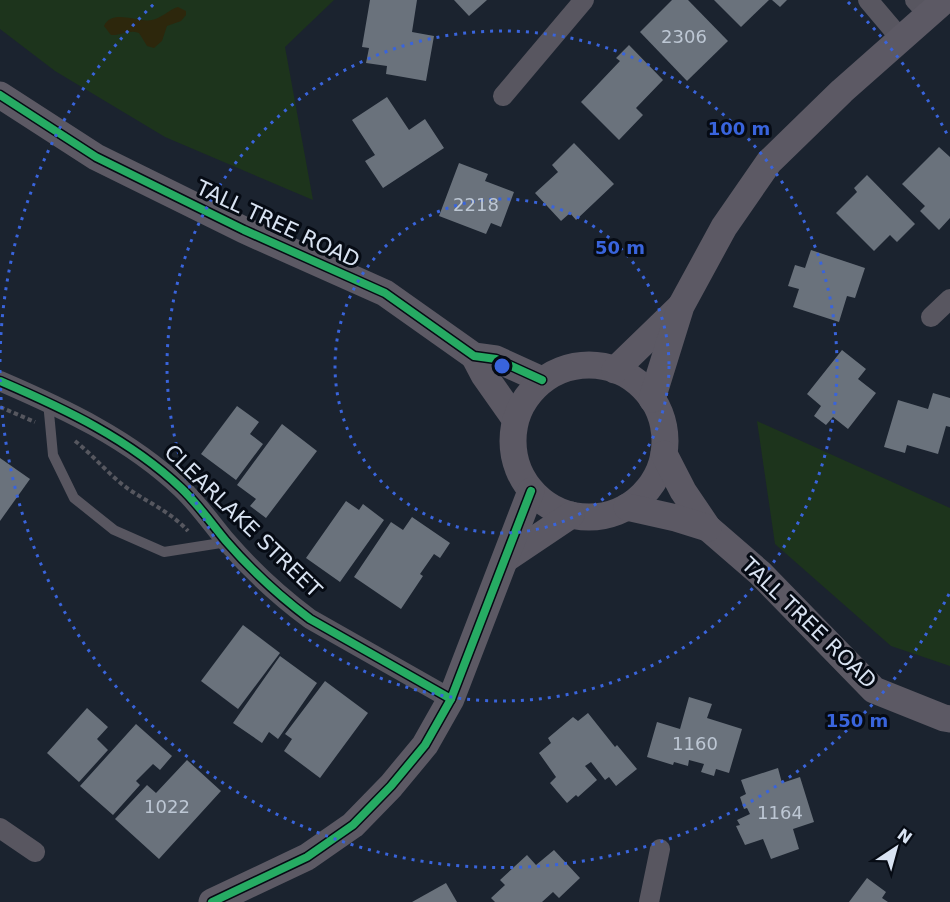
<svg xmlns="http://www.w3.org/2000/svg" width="950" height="902" viewBox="0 0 950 902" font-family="'DejaVu Sans',sans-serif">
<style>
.green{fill:#1d341c}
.sand{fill:#2d270c}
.building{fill:#6a727c}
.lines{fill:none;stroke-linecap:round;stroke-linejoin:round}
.path{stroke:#56575f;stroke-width:4;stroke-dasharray:4.5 3;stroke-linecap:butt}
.lane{stroke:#585660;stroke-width:10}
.street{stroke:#585660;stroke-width:20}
.secondary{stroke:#5c5964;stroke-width:27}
.cycleway-casing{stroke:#060b14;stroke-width:11}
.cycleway{stroke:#26ab63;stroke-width:8}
.ring{fill:none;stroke:#3964dc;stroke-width:3;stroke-dasharray:3 6}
.labels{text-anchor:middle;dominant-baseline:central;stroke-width:6;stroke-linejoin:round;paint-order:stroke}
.number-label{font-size:18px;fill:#bdc7d4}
.street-label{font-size:21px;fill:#d9e3f2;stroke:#060b14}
.centre{fill:#3964dc;stroke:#060b14;stroke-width:3}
.ring-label{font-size:18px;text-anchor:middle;font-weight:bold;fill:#3964dc;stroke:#060b14;stroke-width:6;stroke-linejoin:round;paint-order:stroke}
</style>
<rect width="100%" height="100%" fill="#1b232f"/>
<g class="green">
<polygon points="0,0 334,0 285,47 313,200 165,137 55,71 0,29"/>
<polygon points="757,421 950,508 950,666 891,646 775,544"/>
</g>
<path class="sand" d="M178,7L186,11V15L181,21L167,26L162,41L154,48L147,46L139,33C128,29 121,36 111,35L104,26C112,8 138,23 152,20C162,18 168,10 178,7Z"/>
<g class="building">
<polygon points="370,0 417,0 412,32 434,36 426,81 386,74 387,66 366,63 369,48 362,47"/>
<polygon points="454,0 487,0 469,16"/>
<polygon points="672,0 688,0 728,41 687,81 640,32"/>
<polygon points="714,0 769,0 741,27"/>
<polygon points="772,0 787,0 780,7"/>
<polygon points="629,45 663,80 636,108 643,115 619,140 581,102 620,61 616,58"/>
<polygon points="387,97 409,130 425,119 444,148 383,188 365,161 375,155 352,120"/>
<polygon points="574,143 614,184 576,220 570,213 561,221 535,193 558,172 552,165"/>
<polygon points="939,147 950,157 950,218 939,230 920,211 925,206 902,184"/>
<polygon points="459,163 488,174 485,181 514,192 501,227 491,223 486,234 439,216"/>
<polygon points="867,175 915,224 897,242 890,235 874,251 836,213 857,192 854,188"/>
<polygon points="811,250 865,268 855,298 847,296 839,322 793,307 799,289 788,286 795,265 805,268"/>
<polygon points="842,350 866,369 858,379 876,393 848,429 833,417 826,425 814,416 821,406 807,394"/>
<polygon points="933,393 950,398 950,427 946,426 938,454 907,445 905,453 884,447 898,400 928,409"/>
<polygon points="237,406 259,422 250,434 263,444 236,480 201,454"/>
<polygon points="282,424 317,451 266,518 250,506 256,499 237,485"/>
<polygon points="0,458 30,479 0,521"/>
<polygon points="346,501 359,510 363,504 384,520 340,582 306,558"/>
<polygon points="412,517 450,543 440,558 434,554 420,574 423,576 401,609 354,577 391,522 403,530"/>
<polygon points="243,625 280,653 238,709 201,681"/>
<polygon points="280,656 317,683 278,739 269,732 262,743 233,723"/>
<polygon points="325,681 368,713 320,778 284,751 292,739 285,734"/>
<polygon points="689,697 712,704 707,718 742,729 729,773 716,769 714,776 701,772 704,764 689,760 688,766 674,762 673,765 647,757 657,722 680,729"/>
<polygon points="87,708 108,727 97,739 108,750 79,782 47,753"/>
<polygon points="588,713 615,747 617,745 637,769 616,786 609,777 605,780 591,762 585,766 597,780 578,797 576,795 567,803 550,783 556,777 539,753 551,743 548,738 573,717 578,721"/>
<polygon points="136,724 172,756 160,770 153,764 136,781 140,785 113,815 80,786"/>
<polygon points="187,760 221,791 159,859 115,819 147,785 156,793"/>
<polygon points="778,768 782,783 800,777 814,822 793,829 799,849 771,859 763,839 745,845 736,826 740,825 737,820 750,814 747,808 744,809 740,797 746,794 741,780"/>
<polygon points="554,850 580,878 559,898 553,892 542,902 495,902 491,898 505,885 500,880 527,855 536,865"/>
<polygon points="867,878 886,892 882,898 888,902 849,902"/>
<polygon points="446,883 457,902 412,902"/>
</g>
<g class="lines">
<g class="path">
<polyline points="0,407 35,422"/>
<path d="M75,441C93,455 108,474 127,488C147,502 171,512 188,531"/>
</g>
<polyline class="lane" points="48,402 53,455 74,498 114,530 164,552 227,542"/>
<g class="street">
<polyline points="868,0 901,39"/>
<polyline points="915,0 929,15"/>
<polyline points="503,96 584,0"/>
<polyline points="931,317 950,299"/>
<path d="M0,381C65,409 129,439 181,488C198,504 211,523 226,541C251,570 279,596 310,619L451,699"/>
<polyline points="0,828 35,852"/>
<polyline points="649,902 660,849"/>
</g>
<g class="secondary">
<polyline points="0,95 96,157 244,230 385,293 474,356 496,359 542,380"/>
<polyline points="474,356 484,375 515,419"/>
<circle cx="589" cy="441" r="76"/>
<polyline points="615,370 680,307"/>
<polyline points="652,399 681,306 724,227 769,162 842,91 945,0"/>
<polyline points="664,454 683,491 708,528 760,573 874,690 944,718 950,719"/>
<polyline points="627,507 676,518 708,528"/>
<polyline points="507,558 571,515"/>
<polyline points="212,902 307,857 353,825 391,786 425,745 451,699 531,491"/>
</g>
<defs>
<g id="cycleway">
<polyline points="0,95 96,157 244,230 385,293 474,356 496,359 542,380"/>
<path d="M0,381C65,409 129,439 181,488C198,504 211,523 226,541C251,570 279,596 310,619L451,699"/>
<polyline points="212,902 307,857 353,825 391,786 425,745 451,699 531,491"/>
</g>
</defs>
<use href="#cycleway" class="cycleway-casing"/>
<use href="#cycleway" class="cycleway"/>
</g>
<g class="ring">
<circle cx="502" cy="366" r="167"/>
<circle cx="502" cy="366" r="335"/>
<path d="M949 594A502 502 0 0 1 0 370M0 362A502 502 0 0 1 156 2M848 2A502 502 0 0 1 949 138"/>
</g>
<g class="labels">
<g class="number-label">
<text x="684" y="36">2306</text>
<text x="476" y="204">2218</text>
<text x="695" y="743">1160</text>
<text x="167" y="806">1022</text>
<text x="780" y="812">1164</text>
</g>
<g class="street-label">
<text transform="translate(278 224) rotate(25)">TALL TREE ROAD</text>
<text transform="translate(243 521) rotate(44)">CLEARLAKE STREET</text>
<text transform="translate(809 623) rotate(44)">TALL TREE ROAD</text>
</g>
</g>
<circle cx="502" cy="366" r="9" class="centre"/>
<g class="ring-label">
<text x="739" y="135">100 m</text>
<text x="620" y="254">50 m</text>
<text x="857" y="727">150 m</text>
</g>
<g transform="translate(896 848) rotate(36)" stroke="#060b14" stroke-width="4.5" paint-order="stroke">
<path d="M0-4.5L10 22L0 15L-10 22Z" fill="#d9e3f2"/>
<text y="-9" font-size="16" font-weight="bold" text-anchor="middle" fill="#d9e3f2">N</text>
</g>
</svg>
